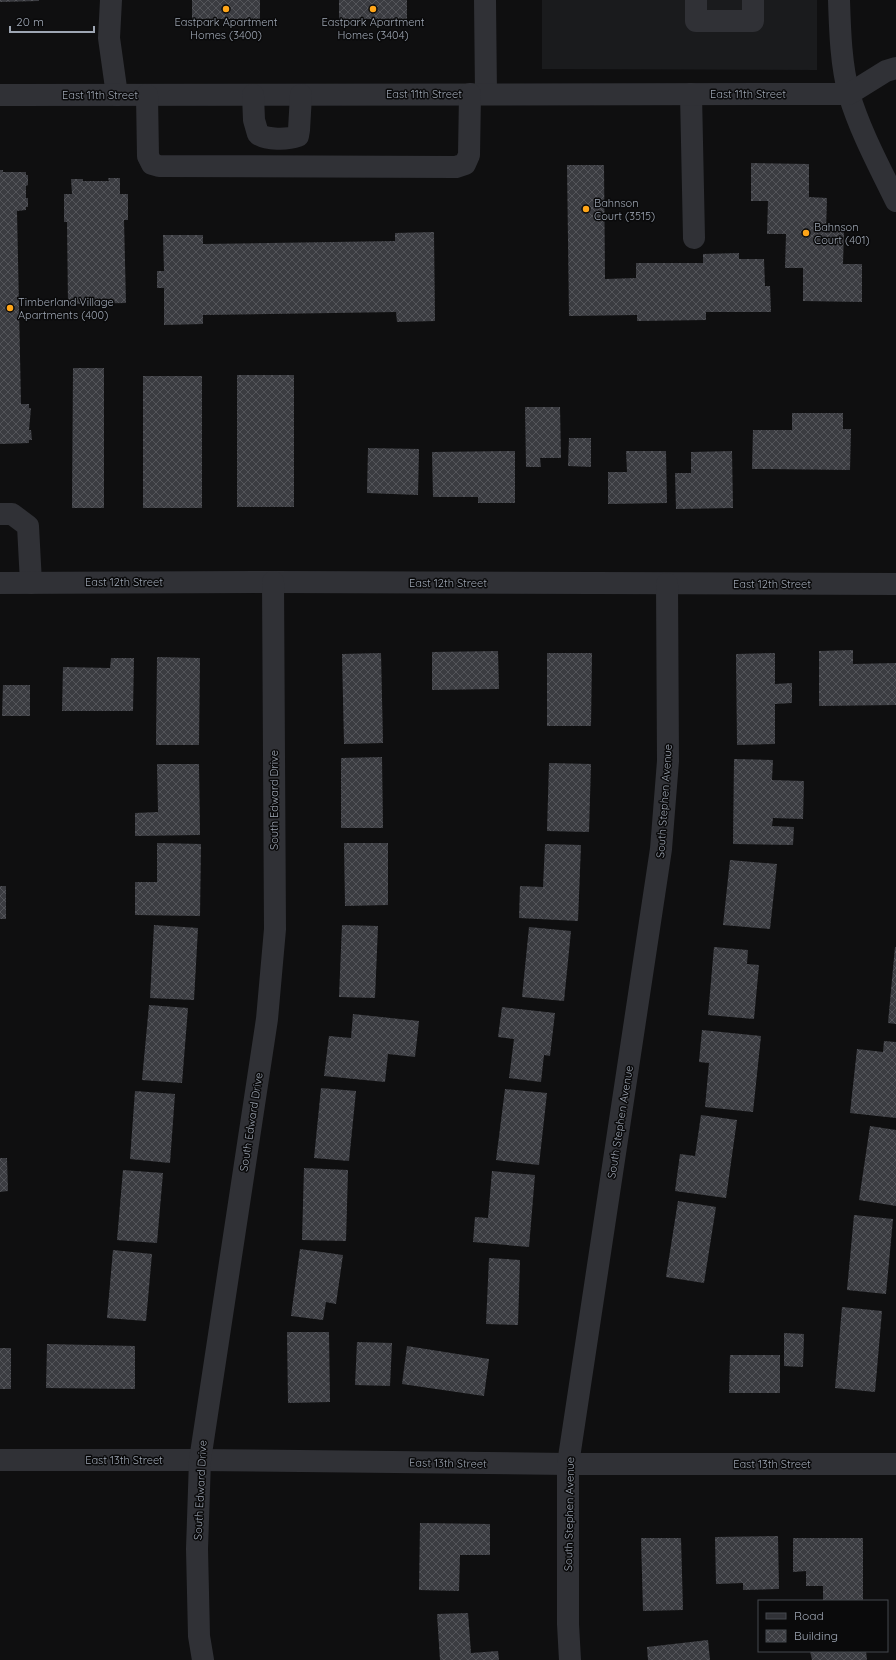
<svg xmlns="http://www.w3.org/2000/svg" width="896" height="1660" viewBox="0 0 896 1660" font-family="Quicksand,sans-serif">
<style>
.built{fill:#1a1b1d}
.building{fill:url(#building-cross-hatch)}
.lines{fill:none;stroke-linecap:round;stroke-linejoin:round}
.minor{stroke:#303136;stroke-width:22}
.poi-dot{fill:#ffa518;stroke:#0a0a0b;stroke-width:1.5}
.labels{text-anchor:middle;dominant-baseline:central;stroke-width:3;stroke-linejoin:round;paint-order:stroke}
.poi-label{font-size:11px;fill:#9ea6b3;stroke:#0a0a0b;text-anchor:start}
.street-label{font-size:11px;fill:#9ea6b3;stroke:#0a0a0b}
</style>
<defs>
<pattern id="building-cross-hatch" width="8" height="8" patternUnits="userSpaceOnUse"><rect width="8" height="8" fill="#3b3c41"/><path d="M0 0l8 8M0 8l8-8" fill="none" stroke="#54555a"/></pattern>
</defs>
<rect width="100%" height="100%" fill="#0f0f10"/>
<polygon class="built" points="542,0 817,0 817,70 542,69"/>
<g class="building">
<polygon points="0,0 39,0 39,1 0,2"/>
<rect x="192" y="0" width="68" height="19"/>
<rect x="339" y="0" width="68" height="19"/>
<polygon points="751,163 809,164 809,197 827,198 826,231 844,231 843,264 862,264 862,302 803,301 803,268 785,268 786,234 767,234 768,201 751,201"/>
<polygon points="567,165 604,165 605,279 636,278 636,263 703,263 703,254 739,253 739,259 764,259 765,286 770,286 771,312 706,312 706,320 637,321 637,315 569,316"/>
<polygon points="0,170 3,170 3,172 26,172 26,175 28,175 28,185 26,186 26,198 28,198 28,207 26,207 26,210 17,211 21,404 29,404 29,408 31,408 29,430 31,430 32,440 29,440 29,443 0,444"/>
<polygon points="108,178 120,178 120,194 128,194 128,220 124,220 126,303 68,304 67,222 64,222 64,194 72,194 71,179 83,179 83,181 109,181"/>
<polygon points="434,232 435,321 397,322 396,312 203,315 203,324 164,325 164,288 157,288 157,271 164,271 163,235 203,235 203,244 395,241 395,233"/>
<polygon points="73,368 104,368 104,508 72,508"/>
<rect x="237" y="375" width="57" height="132"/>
<rect x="143" y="376" width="59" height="132"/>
<polygon points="525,407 560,407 561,458 540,458 541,467 526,467"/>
<polygon points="792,413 843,413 843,429 851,429 850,470 752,469 753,430 792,430"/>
<polygon points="569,438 591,438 591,467 568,466"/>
<polygon points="368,448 419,449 418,495 367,493"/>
<polygon points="515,451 515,503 478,503 478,497 433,497 432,452"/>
<polygon points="626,451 666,451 667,503 608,504 608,472 627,472"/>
<polygon points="732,451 733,508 676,509 675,473 691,473 691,452"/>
<polygon points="853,650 853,664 896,663 896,705 819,706 819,651"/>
<polygon points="498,651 499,689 432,690 432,652"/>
<polygon points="381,653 383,743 344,744 342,654"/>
<polygon points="547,653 592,653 591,726 547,726"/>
<polygon points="775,653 775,684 792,683 792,703 775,704 775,744 737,745 736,654"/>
<polygon points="157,657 200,658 199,745 156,745"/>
<polygon points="111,658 134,658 133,711 62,711 63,667 110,668"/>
<polygon points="3,685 30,685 30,716 2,716"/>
<polygon points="382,757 383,828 341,828 341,758"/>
<polygon points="734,759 773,760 772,780 804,781 803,819 773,818 772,826 794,827 793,845 733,844"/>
<polygon points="549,763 591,764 589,832 547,831"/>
<polygon points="157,764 199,764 200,835 135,836 135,813 158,812"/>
<polygon points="157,843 201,844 200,916 135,915 135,882 157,882"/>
<polygon points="344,843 388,843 388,905 345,906"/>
<polygon points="545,844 581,845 578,921 519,918 520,886 543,887"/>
<polygon points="730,860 777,864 770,929 723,925"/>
<rect x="0" y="886" width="6" height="33"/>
<polygon points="154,925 198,928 194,1000 150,998"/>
<polygon points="342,925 378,926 375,998 339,997"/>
<polygon points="529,927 571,931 564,1001 522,997"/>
<polygon points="714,947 748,950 747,964 759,965 754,1019 708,1015"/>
<polygon points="895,947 896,947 896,1024 888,1023"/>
<polygon points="149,1005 188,1008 182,1083 142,1080"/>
<polygon points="502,1007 555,1013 550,1056 544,1055 541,1082 509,1078 514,1039 498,1037"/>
<polygon points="353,1014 419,1021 415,1057 388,1054 385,1082 324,1076 329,1036 351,1038"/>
<polygon points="702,1030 761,1036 753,1112 705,1107 709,1063 699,1062"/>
<polygon points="884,1041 896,1042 896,1118 850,1113 857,1049 883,1052"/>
<polygon points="321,1088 356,1091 349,1161 314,1158"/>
<polygon points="505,1089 547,1093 539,1165 496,1160"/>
<polygon points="135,1091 175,1094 170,1163 130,1159"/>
<polygon points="701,1115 737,1120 726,1198 675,1191 680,1154 695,1156"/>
<polygon points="870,1126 896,1130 896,1206 859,1200"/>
<polygon points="0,1158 7,1158 8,1191 0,1192"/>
<polygon points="304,1168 348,1170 346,1241 302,1240"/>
<polygon points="123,1170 163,1173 157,1243 117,1240"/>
<polygon points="492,1171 535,1175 529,1247 473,1242 475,1217 488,1218"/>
<polygon points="678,1201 716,1207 704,1283 666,1277"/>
<polygon points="854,1215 893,1219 886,1294 847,1290"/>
<polygon points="300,1249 343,1255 336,1304 326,1302 323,1320 291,1316"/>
<polygon points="113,1250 152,1254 146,1321 107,1318"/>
<polygon points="489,1258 520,1260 518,1325 486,1324"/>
<polygon points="842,1307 882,1311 875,1392 835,1388"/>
<polygon points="287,1332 329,1332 330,1402 288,1403"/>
<polygon points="784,1333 804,1334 803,1367 784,1366"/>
<polygon points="357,1342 392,1343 390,1386 355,1385"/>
<polygon points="47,1344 135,1346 135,1389 46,1388"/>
<polygon points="407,1346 489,1359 484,1396 402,1384"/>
<rect x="0" y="1348" width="11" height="41"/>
<polygon points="730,1355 780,1355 780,1393 729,1393"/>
<polygon points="420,1523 490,1524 490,1555 460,1555 459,1591 419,1590"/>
<polygon points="778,1536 779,1589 743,1590 743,1583 716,1584 715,1537"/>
<polygon points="641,1538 681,1538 683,1610 643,1611"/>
<polygon points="793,1538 863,1538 863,1600 823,1600 823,1586 806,1586 806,1571 793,1572"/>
<polygon points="468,1613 471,1653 498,1651 499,1660 440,1660 437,1614"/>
<polygon points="708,1640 710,1660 648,1660 647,1647"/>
<polygon points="810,1651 866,1651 867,1660 812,1660"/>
</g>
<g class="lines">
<g class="minor">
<polyline points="111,0 109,38 117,95"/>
<polyline points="485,0 486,94"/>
<polyline points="696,0 696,21 753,21 753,0"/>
<path d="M839,0C840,31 841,65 849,94C860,131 879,166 896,201"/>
<polyline points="691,94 694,238"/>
<polyline points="0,95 849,94 886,71 896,68"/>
<polyline points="147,95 148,156 152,164 159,166 456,167 465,164 469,155 470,94"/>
<path d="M253,95L254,120L258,134C267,140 287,140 298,136L299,130L301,95"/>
<polyline points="0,514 12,514 28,526 31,583"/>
<polyline points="0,583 273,582 896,584"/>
<polyline points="0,1460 200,1460 568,1464 896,1464"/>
<polyline points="203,1660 199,1636 197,1549 200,1460 267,1019 275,929 273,582"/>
<polyline points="570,1660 568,1624 568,1464 661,849 668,761 667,584"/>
</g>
</g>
<g class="poi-dot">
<circle cx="226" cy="9" r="4"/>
<circle cx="373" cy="9" r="4"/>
<circle cx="586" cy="209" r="4"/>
<circle cx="806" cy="233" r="4"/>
<circle cx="10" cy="308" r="4"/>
</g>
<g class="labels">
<g class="poi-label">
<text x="226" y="22" text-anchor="middle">Eastpark Apartment<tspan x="226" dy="13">Homes (3400)</tspan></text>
<text x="373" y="22" text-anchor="middle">Eastpark Apartment<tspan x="373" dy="13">Homes (3404)</tspan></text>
<text x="594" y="203">Bahnson<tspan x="594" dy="13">Court (3515)</tspan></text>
<text x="814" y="227">Bahnson<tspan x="814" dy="13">Court (401)</tspan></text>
<text x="18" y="302">Timberland Village<tspan x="18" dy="13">Apartments (400)</tspan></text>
</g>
<g class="street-label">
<text x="424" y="94">East 11th Street</text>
<text x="748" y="94">East 11th Street</text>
<text x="100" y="95">East 11th Street</text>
<text x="124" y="582">East 12th Street</text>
<text x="448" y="583">East 12th Street</text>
<text x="772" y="584">East 12th Street</text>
<text transform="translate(274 800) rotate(-90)">South Edward Drive</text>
<text transform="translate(664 801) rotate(-86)">South Stephen Avenue</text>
<text transform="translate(251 1122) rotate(-81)">South Edward Drive</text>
<text transform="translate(620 1122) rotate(-81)">South Stephen Avenue</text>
<text x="124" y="1460">East 13th Street</text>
<text transform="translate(448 1463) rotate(1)">East 13th Street</text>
<text x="772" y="1464">East 13th Street</text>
<text transform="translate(200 1490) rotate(-87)">South Edward Drive</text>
<text transform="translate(569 1514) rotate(-89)">South Stephen Avenue</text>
</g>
</g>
<rect x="758" y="1600" width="130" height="52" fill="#0a0a0b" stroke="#45484e"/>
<rect x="766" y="1613" width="20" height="6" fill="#303136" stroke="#45484e"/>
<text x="794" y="1620" font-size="12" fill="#9ea6b3">Road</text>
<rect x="766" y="1630" width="20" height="12" fill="url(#building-cross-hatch)" stroke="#45484e"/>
<text x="794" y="1640" font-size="12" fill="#9ea6b3">Building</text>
<path d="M10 26v6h84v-6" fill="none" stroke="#9ea6b3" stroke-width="2"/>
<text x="16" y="26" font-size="12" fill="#9ea6b3" stroke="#0a0a0b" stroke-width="3" paint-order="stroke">20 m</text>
</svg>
